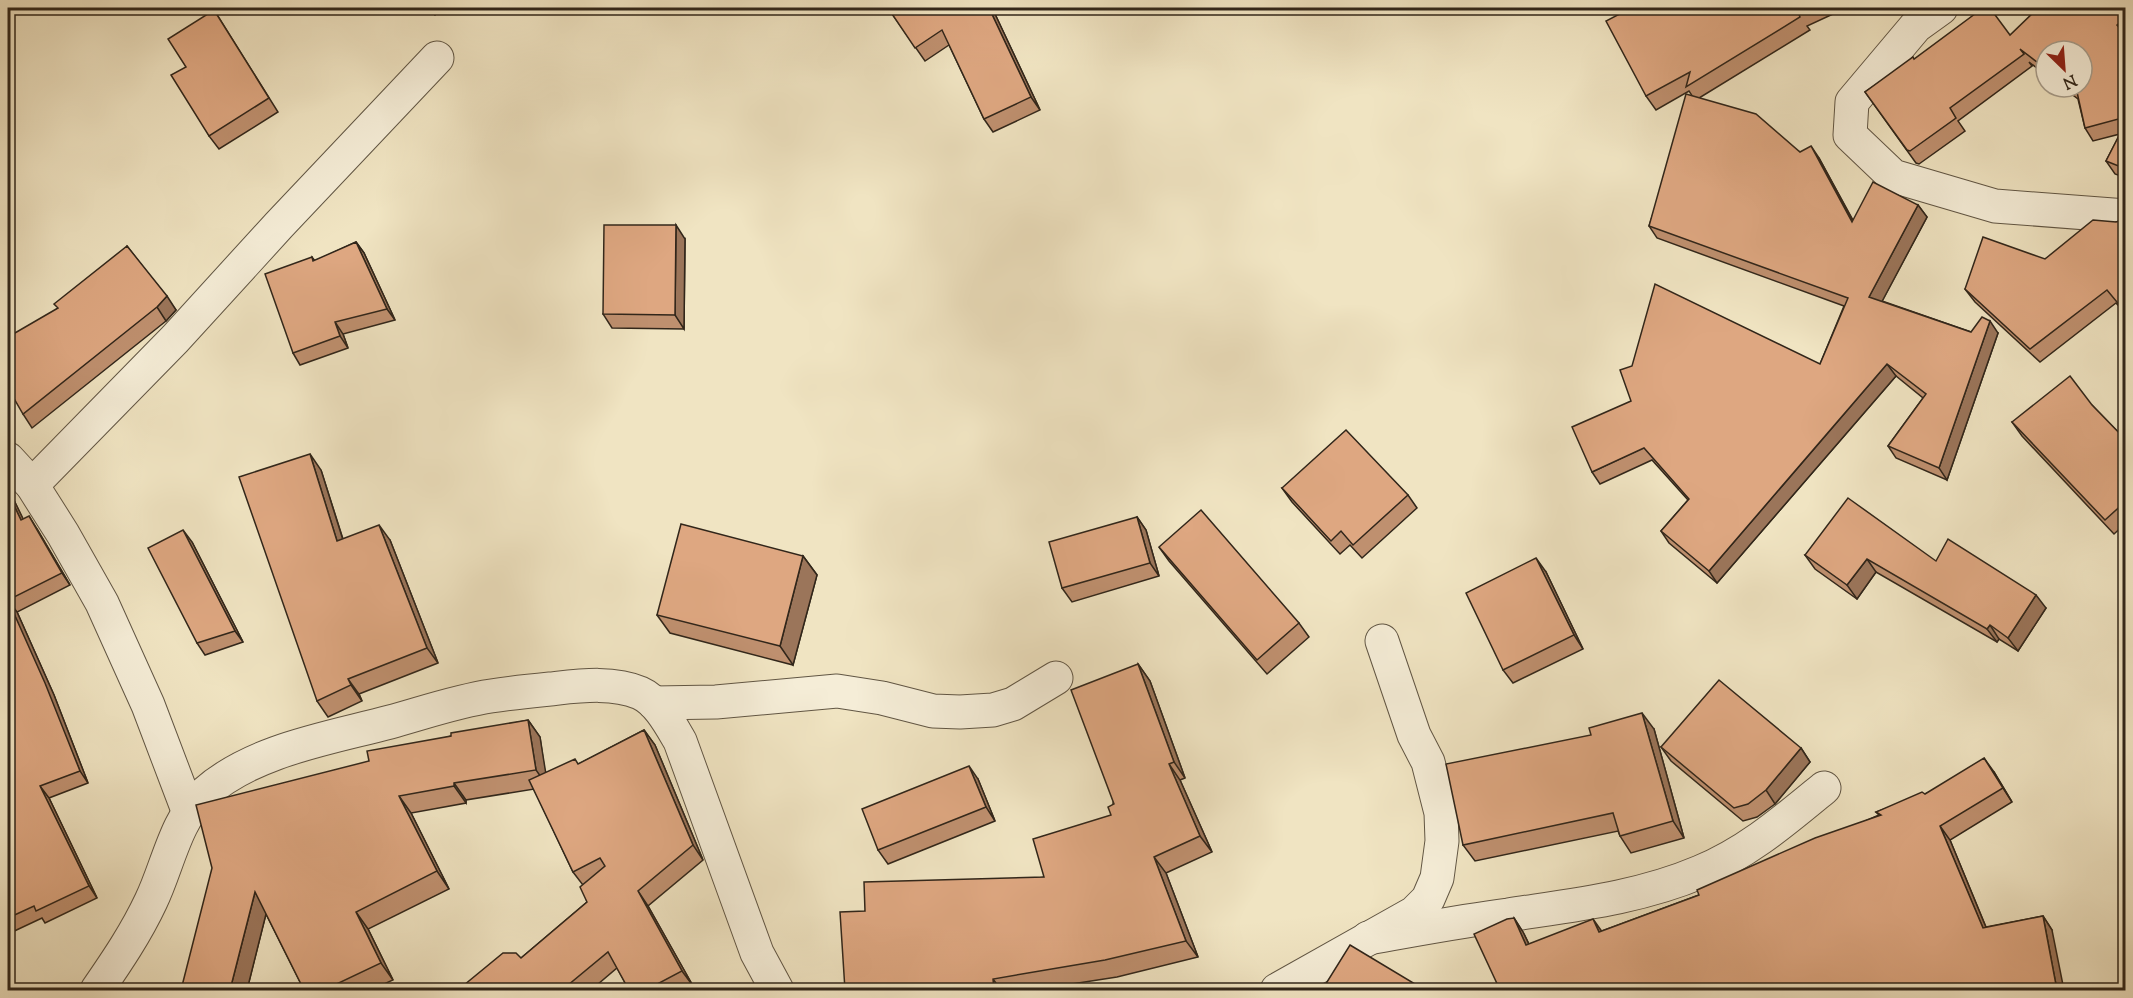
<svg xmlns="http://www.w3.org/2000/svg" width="2133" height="998" viewBox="0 0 2133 998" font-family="'Sorts Mill Goudy',serif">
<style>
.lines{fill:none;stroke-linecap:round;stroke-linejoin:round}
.street-casing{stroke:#615644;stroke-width:35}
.street{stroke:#f5edd7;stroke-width:33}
.wall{fill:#bf906f;stroke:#31261a;stroke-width:1.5}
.shaded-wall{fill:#9b755a;stroke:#31261a;stroke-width:1.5}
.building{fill:#dea781;stroke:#31261a;stroke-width:1.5}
</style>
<rect width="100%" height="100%" fill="#f0e4c2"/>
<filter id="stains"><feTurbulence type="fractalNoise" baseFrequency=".00333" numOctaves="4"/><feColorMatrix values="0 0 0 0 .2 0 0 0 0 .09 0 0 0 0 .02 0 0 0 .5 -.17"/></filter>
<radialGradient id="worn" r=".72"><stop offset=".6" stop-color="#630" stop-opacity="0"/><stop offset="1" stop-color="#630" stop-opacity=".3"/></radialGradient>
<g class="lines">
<defs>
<g id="street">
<polyline points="1941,8 1916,26 1852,102 1850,135 1893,176 1995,206 2126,216"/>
<polyline points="8,459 32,485 63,534 102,603 148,705 189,813"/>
<polyline points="32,485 175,339 279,225 437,58"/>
<polyline points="654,703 716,702 837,691 882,698 933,711 960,712 993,710 1013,704 1056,678"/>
<path d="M1368,938C1415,930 1461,921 1508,915C1573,905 1639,898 1700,872C1747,853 1785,820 1824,788"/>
<path d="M97,990C117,961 136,933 151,901C168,866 175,820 205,793C253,750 330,738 390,722C423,713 457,701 491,696C511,693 530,691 550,689C578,686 613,681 640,693C658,701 670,724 680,741L757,953L777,990"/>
<polyline points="1277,990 1414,913 1428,899 1437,878 1442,841 1441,813 1428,762 1414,735 1382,641"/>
</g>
</defs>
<use href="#street" class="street-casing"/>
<use href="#street" class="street"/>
</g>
<g class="wall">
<polygon points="428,8 443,8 435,15"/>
<polygon points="888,8 1001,8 1002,9 995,14 1040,110 993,132 984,119 949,45 925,61"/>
<polygon points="1631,8 1846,8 1807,26 1810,30 1699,98 1800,152 1819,158 1853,220 1918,205 1927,217 1882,301 1971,332 1998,333 1947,480 1896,458 1888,446 1923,398 1896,376 1717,583 1669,543 1661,531 1688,500 1652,460 1600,484 1592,472 1820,364 1844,306 1657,238 1649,226 1693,97 1689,91 1656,110 1646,96"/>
<polygon points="2126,8 2126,178 2115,174 2106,161 2120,134 2093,141 2085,128 2078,99 2062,87 2082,87 2046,51 2046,75 2029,62 2032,66 1958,121 1965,131 1919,164 1916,163 1865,92 1914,59"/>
<polygon points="214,10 278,112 219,149 209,136 186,67"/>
<polygon points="2125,220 2126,314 2116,303 2040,362 1975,302 1965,289 2045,259 2116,222"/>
<polygon points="685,239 684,329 612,328 603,314"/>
<polygon points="356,242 364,253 395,320 343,334 348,348 300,365 293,353 312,257 315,261"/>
<polygon points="127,246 176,310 166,321 32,428 23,414"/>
<polygon points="2092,405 2126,440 2126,523 2114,534 2022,436 2012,422"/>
<polygon points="321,470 343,539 390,540 438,663 359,694 362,701 328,717 317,701"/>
<polygon points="8,488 23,519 37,529 70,585 17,612 54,695 88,783 49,798 97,898 45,923 42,918 8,934"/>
<polygon points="1282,488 1408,495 1417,508 1362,558 1350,545 1340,554 1292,502"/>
<polygon points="1137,517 1146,530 1159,576 1072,602 1062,588"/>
<polygon points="192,542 243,642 205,655 197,643"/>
<polygon points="1159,547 1299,623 1309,637 1267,674 1169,561"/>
<polygon points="1805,555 1936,561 2046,608 2018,651 1999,639 1997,642 1876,572 1857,599 1815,569"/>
<polygon points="803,556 817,575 793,665 670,633 657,615"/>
<polygon points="1546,572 1583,649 1513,683 1503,670"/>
<polygon points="1138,664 1150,681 1185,778 1180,780 1212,852 1166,873 1198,957 1117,977 1033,990 845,990 865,911 1044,877 1111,815"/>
<polygon points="528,720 540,737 545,773 579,764 644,730 655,745 703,860 648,906 693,986 684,990 629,990 617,968 591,990 458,990 521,958 587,902 583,885 573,872 534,789 466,800 466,803 411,813 449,889 368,929 393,980 371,990 304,990 266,914 247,990 185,990 182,986 369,761 451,736"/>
<polygon points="1654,729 1684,838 1631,853 1620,836 1618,831 1475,861 1463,845"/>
<polygon points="1661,747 1801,748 1810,762 1775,804 1757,817 1743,821 1671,761"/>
<polygon points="1994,772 2012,802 1950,840 1986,927 2043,916 2052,930 1500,990 1514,918 1523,932 1529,944 1602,931 1699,895 1879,815 1876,812 1925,794"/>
<polygon points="978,779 995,821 888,864 878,850"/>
</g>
<g class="shaded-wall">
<polygon points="989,8 991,8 995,14 1040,110 1031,97"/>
<polygon points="1811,146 1819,158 1860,234 1852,222"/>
<polygon points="1918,205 1927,217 1878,309 1869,297"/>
<polygon points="676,225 685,239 684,329 675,315"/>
<polygon points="356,242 364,253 395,320 387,309"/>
<polygon points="167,296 176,310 166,321 157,307"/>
<polygon points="1990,321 1998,333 1947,480 1939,468"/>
<polygon points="335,322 343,334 348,348 340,336"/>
<polygon points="1887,364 1896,376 1717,583 1709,571"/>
<polygon points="310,454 321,470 348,556 337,541"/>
<polygon points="8,488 30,533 21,520 8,493"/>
<polygon points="29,516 37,529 70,585 62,573"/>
<polygon points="1137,517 1146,530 1159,576 1150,563"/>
<polygon points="379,525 390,540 438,663 427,648"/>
<polygon points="183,530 192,542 243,642 235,631"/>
<polygon points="803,556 817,575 793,665 780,646"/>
<polygon points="1536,558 1546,572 1583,649 1574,635"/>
<polygon points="1867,559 1876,572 1857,599 1847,585"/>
<polygon points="2036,595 2046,608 2018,651 2008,638"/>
<polygon points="8,600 17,612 54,695 88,783 80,771"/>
<polygon points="1990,625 1999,639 1997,642 1987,629"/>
<polygon points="1138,664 1150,681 1185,778 1174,762"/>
<polygon points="348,679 359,694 362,701 351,685"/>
<polygon points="1642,713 1654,729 1684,838 1673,821"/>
<polygon points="528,720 540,737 548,787 536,770"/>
<polygon points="644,730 655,745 703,860 693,845"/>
<polygon points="1801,748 1810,762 1775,804 1766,790"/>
<polygon points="1984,758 1994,772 2012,802 2003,788"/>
<polygon points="1169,764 1180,780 1212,852 1200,836"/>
<polygon points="969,766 978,779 995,821 986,807"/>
<polygon points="454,783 466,800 466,803 454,786"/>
<polygon points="40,786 49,798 97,898 89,886"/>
<polygon points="399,796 411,813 449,889 437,871"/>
<polygon points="1940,826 1950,840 1992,942 1983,928"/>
<polygon points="1154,857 1166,873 1198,957 1186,941"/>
<polygon points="638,891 648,906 693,986 682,971"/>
<polygon points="255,892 267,910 247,990 230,990"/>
<polygon points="356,912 368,929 393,980 381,963"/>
<polygon points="2043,916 2052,930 2064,990 2057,990"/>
<polygon points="1514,918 1523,932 1536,959 1526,945"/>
<polygon points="1593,919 1603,933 1599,932"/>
<polygon points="993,979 1001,990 994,990"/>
</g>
<g class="building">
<polygon points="888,8 989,8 1031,97 984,119 942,30 915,48"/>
<polygon points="1631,8 1808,8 1798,12 1800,17 1686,87 1690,72 1646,96 1606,21"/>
<polygon points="1983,8 1990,8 2010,35 2038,8 2125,8 2126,17 2117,25 2126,36 2126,117 2085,128 2077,92 2070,87 2082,87 2082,51 2046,51 2046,69 2020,49 2024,54 1950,108 1956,118 1910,151 1907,150 1865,92 1913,57 1914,59"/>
<polygon points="214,10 269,98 209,136 171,75 186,67 168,39"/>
<polygon points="1686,94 1756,114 1800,152 1811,146 1852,222 1873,182 1918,205 1869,297 1971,332 1982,317 1990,321 1939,468 1888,446 1926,394 1887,364 1709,571 1661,531 1689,499 1644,448 1592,472 1572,427 1631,401 1620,370 1632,366 1655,284 1820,364 1848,298 1649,226"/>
<polygon points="2126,122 2126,169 2106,161"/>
<polygon points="2093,220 2116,222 2126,219 2126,313 2107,290 2030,349 1965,289 1983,237 2045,259"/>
<polygon points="604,225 676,225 675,315 603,314"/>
<polygon points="356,242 387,309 335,322 340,336 293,353 265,274 312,257 313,261"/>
<polygon points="127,246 167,296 157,307 23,414 8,388 8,337 58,308 54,304"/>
<polygon points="2070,376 2092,405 2126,440 2126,501 2105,520 2012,422"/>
<polygon points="1346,430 1408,495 1353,545 1341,531 1331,541 1282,488"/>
<polygon points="310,454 337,541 379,525 427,648 348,679 351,685 317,701 239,477"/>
<polygon points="8,493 21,520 29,516 62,573 8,600 45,683 80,771 40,786 89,886 36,911 34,906 8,918"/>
<polygon points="1848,498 1936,561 1948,539 2036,595 2008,638 1990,625 1987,629 1867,559 1847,585 1805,555"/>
<polygon points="1201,510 1299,623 1257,660 1159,547"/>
<polygon points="1137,517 1150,563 1062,588 1049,542"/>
<polygon points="681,524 803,556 780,646 657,615"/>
<polygon points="183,530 235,631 197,643 148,548"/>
<polygon points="1536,558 1574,635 1503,670 1466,593"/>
<polygon points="1138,664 1174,762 1169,764 1200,836 1154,857 1186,941 1105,960 993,979 994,990 845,990 840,912 865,911 864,882 1044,877 1033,839 1111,815 1108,807 1114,804 1071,690"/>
<polygon points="1719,680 1801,748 1766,790 1748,804 1734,808 1661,747"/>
<polygon points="1642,713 1673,821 1620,836 1613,813 1463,845 1446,764 1591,735 1589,728"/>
<polygon points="528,720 536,770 454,783 454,786 399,796 437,871 356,912 381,963 324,990 304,990 255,892 230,990 201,990 182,986 212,868 196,805 369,761 367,751 451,736 451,733"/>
<polygon points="644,730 693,845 638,891 682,971 646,990 629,990 608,952 562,990 458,990 503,953 516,953 521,958 587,902 580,887 605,866 600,858 573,872 529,780 575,759 578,764"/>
<polygon points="1984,758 2003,788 1940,826 1983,928 2043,916 2057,990 1500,990 1474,934 1507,919 1514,918 1526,945 1593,919 1599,932 1699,895 1697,890 1815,838 1881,815 1876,812 1922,792 1925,794"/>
<polygon points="969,766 986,807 878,850 862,809"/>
<polygon points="1350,945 1425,990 1322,990"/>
</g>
<rect width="2133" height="998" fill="none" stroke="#f0e4c2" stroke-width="30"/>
<rect x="9" y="9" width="2115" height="980" fill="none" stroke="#31261a" stroke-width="3"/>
<rect x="15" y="15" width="2103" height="968" fill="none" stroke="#31261a" stroke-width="1.5"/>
<g transform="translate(2064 69) rotate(155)"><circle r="28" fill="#f5edd7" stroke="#a79d8b" stroke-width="1.5"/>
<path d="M0-4.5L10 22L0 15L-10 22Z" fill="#8f2418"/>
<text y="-9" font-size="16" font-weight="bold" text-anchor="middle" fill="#31261a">N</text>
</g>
<rect width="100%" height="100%" filter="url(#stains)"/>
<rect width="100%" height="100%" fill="url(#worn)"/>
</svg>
